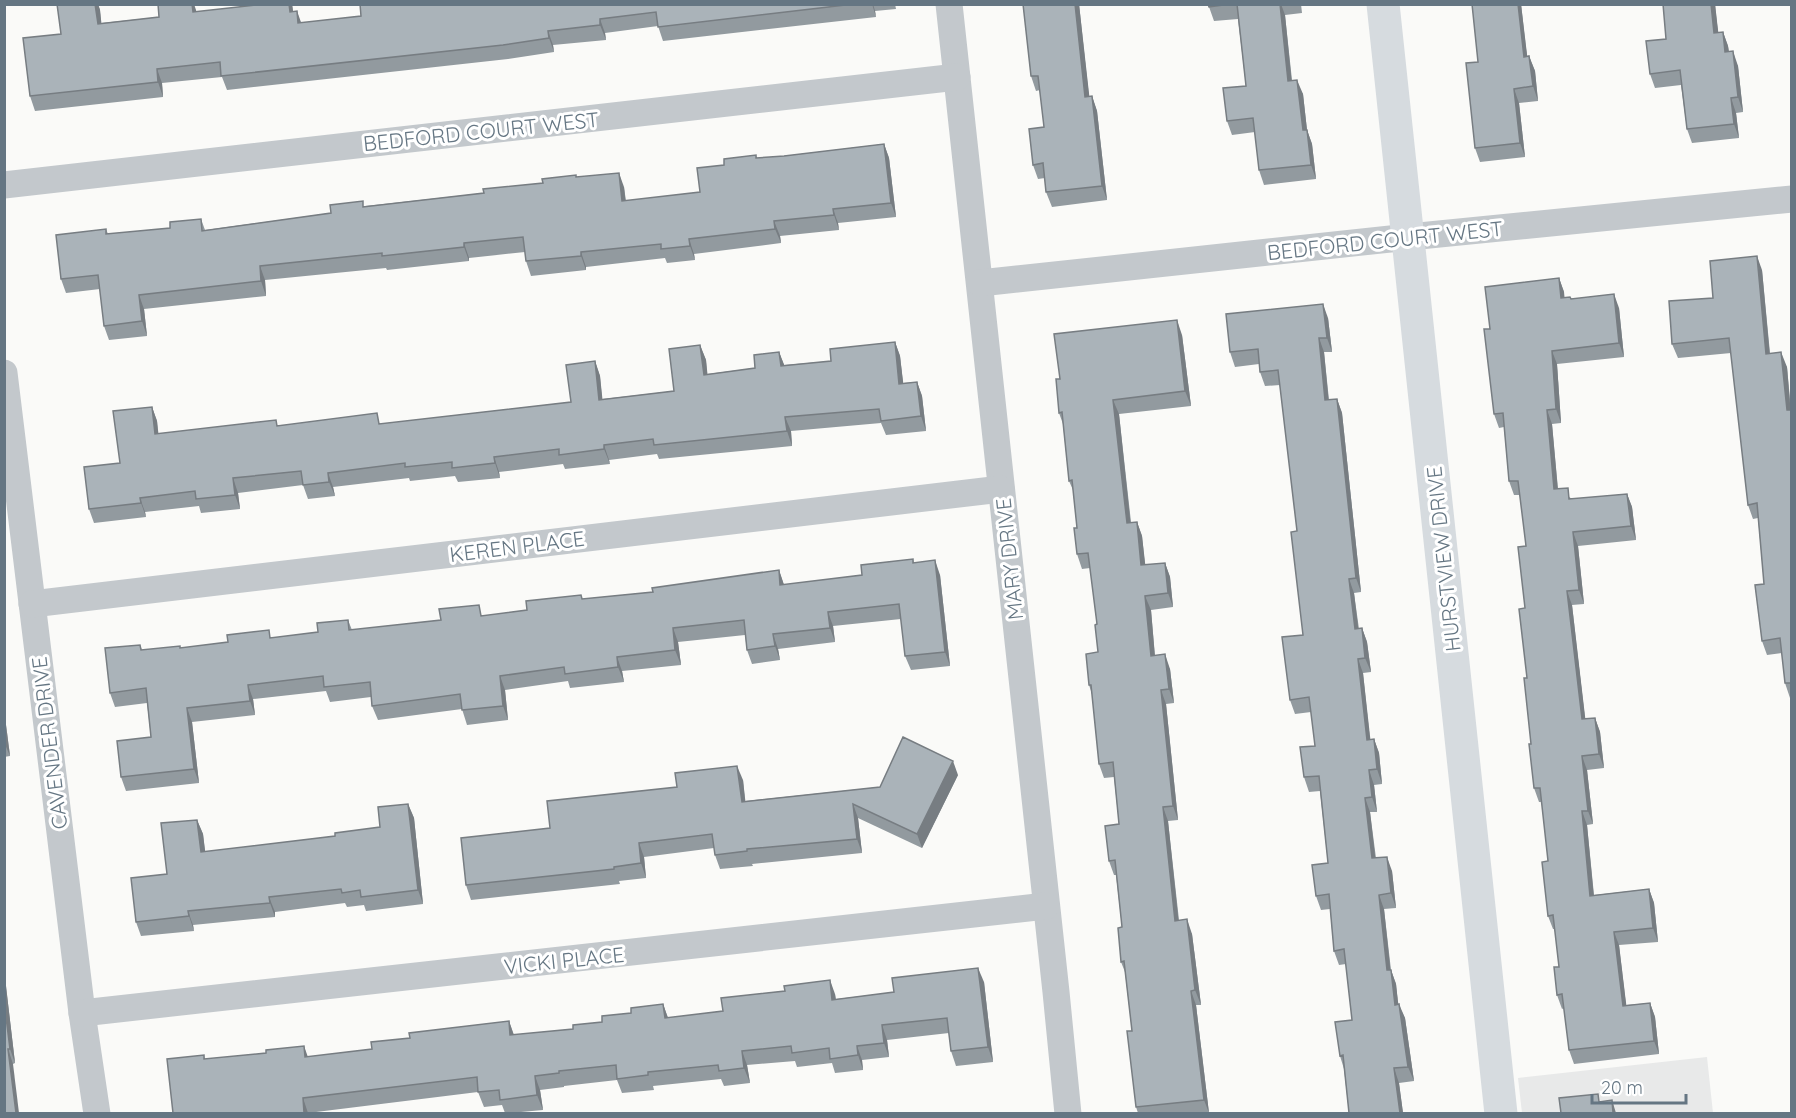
<svg xmlns="http://www.w3.org/2000/svg" width="1796" height="1118" viewBox="0 0 1796 1118" font-family="Quicksand,sans-serif">
<style>
.built{fill:#e8e9e9}
.lines{fill:none;stroke-linecap:round;stroke-linejoin:round}
.street{stroke:#c3c8cc;stroke-width:27}
.secondary{stroke:#d6dbdf;stroke-width:33}
.wall{fill:#929a9f}
.shaded-wall{fill:#777d82}
.building{fill:#aab3b9;stroke:#777d82;stroke-width:1.5}
.labels{text-anchor:middle;dominant-baseline:central;stroke-width:6;stroke-linejoin:round;paint-order:stroke}
.street-label{font-size:21px;fill:#657683;stroke:#fff}
</style>
<rect width="100%" height="100%" fill="#fafaf8"/>
<polygon class="built" points="1707,1057 1713,1113 1522,1113 1518,1078"/>
<g class="lines">
<g class="street">
<polyline points="949,4 1056,992 1068,1114"/>
<polyline points="4,185 957,77"/>
<polyline points="980,283 1409,237 1792,199"/>
<polyline points="4,373 82,1013 97,1114"/>
<polyline points="32,604 1001,489"/>
<polyline points="82,1013 1046,906"/>
</g>
<polyline class="secondary" points="1383,4 1501,1114"/>
</g>
<g class="wall">
<polygon points="57,4 98,4 100,10 101,23 159,17 197,12 265,4 292,4 293,11 301,23 361,16 360,4 895,4 896,9 875,11 876,17 663,41 658,26 605,33 606,40 553,45 554,52 508,59 227,90 222,77 162,83 163,97 35,111 30,96 61,34"/>
<polygon points="1023,4 1079,4 1089,97 1092,96 1097,111 1107,200 1052,207 1046,192 1045,178 1038,179 1033,165 1044,127 1040,90 1036,91 1031,76"/>
<polygon points="1208,4 1301,4 1302,13 1285,15 1292,80 1303,94 1307,130 1312,144 1316,179 1264,185 1259,170 1255,132 1232,135 1227,121 1246,86 1238,19 1214,21"/>
<polygon points="1472,4 1521,4 1527,57 1529,56 1535,71 1538,101 1519,103 1525,157 1480,162 1475,148 1478,62"/>
<polygon points="1715,4 1718,33 1723,32 1728,46 1729,52 1738,66 1743,112 1736,113 1739,138 1692,143 1687,129 1681,85 1655,88 1650,74 1666,39"/>
<polygon points="884,144 889,158 896,217 838,223 839,230 780,236 781,243 694,254 695,260 667,263 665,258 586,267 586,270 531,276 526,261 525,252 469,258 469,261 387,270 386,268 265,280 266,296 144,309 147,336 109,340 104,326 100,289 66,293 61,279 106,229 108,234 170,228 201,219 205,230 331,213 365,206 484,193 543,183 576,175 576,177 624,187 626,201 700,192 724,165 756,155 757,158 784,156"/>
<polygon points="1762,270 1770,353 1787,367 1791,410 1791,698 1790,698 1785,683 1782,653 1767,655 1762,641 1764,584 1758,518 1753,519 1748,505 1731,353 1678,358 1672,344 1713,298"/>
<polygon points="1559,278 1564,292 1564,297 1619,308 1624,357 1557,364 1561,423 1552,424 1558,489 1572,499 1627,494 1632,507 1636,540 1578,546 1584,604 1572,605 1585,719 1595,718 1600,732 1604,768 1587,770 1593,824 1587,825 1594,895 1649,889 1654,903 1658,942 1619,945 1626,1005 1650,1003 1655,1017 1659,1054 1574,1064 1569,1050 1564,1008 1562,1009 1557,995 1559,967 1555,929 1553,929 1548,916 1548,861 1542,802 1539,802 1534,788 1527,678 1525,608 1526,546 1520,495 1514,495 1509,481 1504,427 1499,428 1494,414 1490,329"/>
<polygon points="1328,318 1332,352 1324,352 1329,400 1337,399 1342,413 1361,592 1354,593 1359,629 1362,628 1367,642 1371,672 1363,673 1370,740 1374,739 1379,753 1382,784 1374,785 1377,812 1370,812 1376,858 1392,871 1396,908 1384,909 1391,970 1396,984 1398,1004 1405,1018 1414,1081 1399,1083 1403,1113 1349,1113 1344,1069 1340,1056 1352,1020 1346,964 1339,965 1334,951 1330,909 1321,910 1316,896 1328,863 1320,791 1309,792 1304,777 1315,746 1311,712 1295,714 1290,700 1303,635 1297,531 1280,385 1265,386 1260,372 1259,364 1235,367 1230,352"/>
<polygon points="1182,335 1191,406 1119,414 1131,522 1137,522 1142,536 1145,565 1165,563 1170,577 1173,607 1151,610 1155,656 1170,669 1174,703 1166,704 1178,820 1168,821 1179,920 1192,934 1201,1005 1196,1005 1209,1113 1138,1113 1136,1107 1132,1031 1125,972 1121,962 1122,927 1116,875 1114,875 1109,861 1119,824 1114,777 1104,778 1099,764 1092,694 1089,685 1098,652 1097,624 1090,568 1082,569 1077,554 1077,528 1073,490 1069,481 1063,424 1059,413 1060,379"/>
<polygon points="895,342 900,356 903,383 917,382 922,396 926,431 886,435 881,423 791,431 792,446 659,459 657,454 609,460 610,464 565,469 563,464 499,472 500,478 458,482 455,476 410,481 409,478 333,487 335,496 308,499 303,485 238,493 240,509 201,513 199,506 145,512 146,517 94,523 89,509 120,463 152,407 157,421 158,434 278,425 381,424 571,402 595,361 600,376 602,399 674,391 700,345 706,360 707,374 755,368 779,352 784,365 831,361"/>
<polygon points="913,559 914,563 940,575 950,666 911,670 905,656 901,619 833,626 835,642 778,649 780,660 752,664 747,650 745,635 678,642 681,665 622,671 624,682 570,688 568,681 505,690 508,720 467,725 462,709 378,720 372,706 371,697 330,702 326,691 253,699 255,715 192,722 199,783 126,791 121,777 151,737 147,703 115,707 110,693 140,645 142,650 180,648 271,638 318,632 348,620 352,630 483,616 527,610 583,599 653,592 779,570 784,585 862,575"/>
<polygon points="4,720 6,725 10,756 4,757"/>
<polygon points="958,775 922,848 858,818 862,853 752,864 753,866 720,869 715,855 714,848 644,857 646,878 619,881 620,884 471,900 466,885 550,828 743,780 745,801 880,787"/>
<polygon points="408,804 414,818 423,904 366,911 364,905 347,907 345,903 275,912 275,917 193,925 194,931 141,936 136,922 167,874 197,820 203,834 205,852 335,836 380,827"/>
<polygon points="4,969 15,1063 13,1064 4,1113"/>
<polygon points="984,982 993,1062 956,1066 951,1051 949,1033 887,1040 889,1057 862,1060 863,1070 835,1073 832,1063 797,1067 795,1061 747,1065 750,1083 724,1086 721,1079 653,1086 654,1090 622,1093 617,1080 564,1086 564,1087 540,1090 543,1110 510,1113 505,1113 502,1105 484,1107 478,1092 308,1113 173,1113 204,1055 205,1059 308,1057 372,1049 410,1038 509,1021 514,1035 573,1029 602,1022 663,1004 668,1018 723,1011 835,994 836,999"/>
</g>
<g class="shaded-wall">
<polygon points="95,4 98,4 100,10 103,38 98,24"/>
<polygon points="192,4 194,4 196,10 198,27 193,12"/>
<polygon points="289,4 292,4 295,26 290,12"/>
<polygon points="872,4 873,4 875,11 876,17"/>
<polygon points="1075,4 1079,4 1091,111 1085,97"/>
<polygon points="1280,4 1281,4 1285,15 1293,95 1288,81"/>
<polygon points="1518,4 1521,4 1529,71 1524,57"/>
<polygon points="1711,4 1715,4 1720,47 1714,33"/>
<polygon points="297,11 302,25 298,23"/>
<polygon points="600,19 605,33 606,40 600,25"/>
<polygon points="548,31 553,45 554,52 549,38"/>
<polygon points="1723,32 1728,46 1731,67 1725,52"/>
<polygon points="1733,51 1738,66 1743,112 1738,97"/>
<polygon points="1529,56 1535,71 1538,101 1533,86"/>
<polygon points="157,69 162,83 163,97 158,82"/>
<polygon points="1297,80 1303,94 1307,130 1312,144 1316,179 1311,165 1303,130"/>
<polygon points="1514,89 1519,103 1525,157 1520,143"/>
<polygon points="1092,96 1097,111 1107,200 1102,186"/>
<polygon points="1731,98 1736,113 1739,138 1734,124"/>
<polygon points="884,144 889,158 896,217 891,203"/>
<polygon points="619,173 624,187 627,216 622,201"/>
<polygon points="833,209 838,223 839,230 834,215"/>
<polygon points="774,221 780,236 781,243 775,229"/>
<polygon points="689,239 694,254 695,260 690,246"/>
<polygon points="464,243 469,258 469,261 464,247"/>
<polygon points="581,252 586,267 586,270 581,256"/>
<polygon points="1757,256 1762,270 1771,368 1766,354"/>
<polygon points="260,266 265,280 266,296 261,281"/>
<polygon points="1559,278 1564,292 1566,312 1561,298"/>
<polygon points="1614,294 1619,308 1624,357 1619,343"/>
<polygon points="139,295 144,309 147,336 142,321"/>
<polygon points="1323,304 1328,318 1332,352 1327,338"/>
<polygon points="1177,320 1182,335 1191,406 1185,391"/>
<polygon points="1319,338 1324,352 1330,415 1325,400"/>
<polygon points="895,342 900,356 905,398 899,384"/>
<polygon points="700,345 706,360 709,389 704,375"/>
<polygon points="1552,351 1557,364 1561,423 1556,409"/>
<polygon points="779,352 785,367 781,366"/>
<polygon points="1781,352 1787,367 1791,416 1787,410"/>
<polygon points="595,361 600,376 604,414 599,400"/>
<polygon points="917,382 922,396 926,431 921,416"/>
<polygon points="1337,399 1342,413 1361,592 1356,578"/>
<polygon points="1113,400 1119,414 1132,537 1127,523"/>
<polygon points="152,407 157,421 160,448 155,434"/>
<polygon points="1547,410 1552,424 1559,503 1554,489"/>
<polygon points="785,417 791,431 792,446 787,431"/>
<polygon points="604,445 609,460 610,464 604,449"/>
<polygon points="494,457 499,472 500,478 495,463"/>
<polygon points="328,473 333,487 335,496 329,482"/>
<polygon points="233,478 238,493 240,509 235,495"/>
<polygon points="1627,494 1632,507 1636,540 1631,526"/>
<polygon points="140,498 145,512 146,517 141,503"/>
<polygon points="1137,522 1142,536 1147,580 1141,565"/>
<polygon points="1573,532 1578,546 1584,604 1579,590"/>
<polygon points="935,560 940,575 950,666 945,652"/>
<polygon points="1165,563 1170,577 1173,607 1168,593"/>
<polygon points="779,570 784,585 780,585"/>
<polygon points="1349,579 1354,593 1360,643 1355,629"/>
<polygon points="1567,591 1572,605 1587,733 1582,719"/>
<polygon points="1145,596 1151,610 1156,670 1151,656"/>
<polygon points="828,612 833,626 835,642 830,628"/>
<polygon points="673,628 678,642 681,665 675,650"/>
<polygon points="1362,628 1367,642 1371,672 1365,658"/>
<polygon points="773,634 778,649 780,660 775,646"/>
<polygon points="1165,654 1170,669 1174,703 1169,689"/>
<polygon points="617,657 622,671 624,682 618,667"/>
<polygon points="1358,659 1363,673 1372,754 1367,740"/>
<polygon points="500,676 505,690 508,720 503,706"/>
<polygon points="248,685 253,699 255,715 250,701"/>
<polygon points="1161,690 1166,704 1178,820 1173,806"/>
<polygon points="187,708 192,722 199,783 194,769"/>
<polygon points="1595,718 1600,732 1604,768 1599,754"/>
<polygon points="4,720 6,725 10,756 4,742"/>
<polygon points="1374,739 1379,753 1382,784 1377,769"/>
<polygon points="1582,756 1587,770 1593,824 1588,811"/>
<polygon points="953,761 958,775 922,848 917,834"/>
<polygon points="737,766 743,780 747,816 742,802"/>
<polygon points="1369,770 1374,785 1377,812 1372,797"/>
<polygon points="1365,798 1370,812 1377,873 1372,858"/>
<polygon points="408,804 414,818 423,904 418,890"/>
<polygon points="853,804 858,818 862,853 857,839"/>
<polygon points="1163,807 1168,821 1180,935 1175,921"/>
<polygon points="1582,811 1587,825 1595,909 1590,896"/>
<polygon points="197,820 203,834 207,866 201,852"/>
<polygon points="639,843 644,857 646,878 641,863"/>
<polygon points="1387,857 1392,871 1396,908 1391,893"/>
<polygon points="1649,889 1654,903 1658,942 1653,928"/>
<polygon points="1379,895 1384,909 1392,985 1387,970"/>
<polygon points="269,897 275,912 275,917 270,903"/>
<polygon points="188,911 193,925 194,931 189,916"/>
<polygon points="1187,919 1192,934 1201,1005 1195,990"/>
<polygon points="1614,932 1619,945 1628,1019 1623,1006"/>
<polygon points="978,968 984,982 993,1062 988,1047"/>
<polygon points="4,969 15,1063 10,1049 4,1001"/>
<polygon points="1391,970 1396,984 1400,1019 1395,1005"/>
<polygon points="830,980 835,994 837,1014 832,1000"/>
<polygon points="1191,991 1196,1005 1209,1113 1204,1100"/>
<polygon points="1650,1003 1655,1017 1659,1054 1654,1041"/>
<polygon points="663,1004 668,1018 665,1018"/>
<polygon points="1399,1004 1405,1018 1414,1081 1408,1067"/>
<polygon points="509,1021 514,1036 510,1035"/>
<polygon points="882,1025 887,1040 889,1057 884,1043"/>
<polygon points="304,1046 309,1060 305,1057"/>
<polygon points="857,1046 862,1060 863,1070 858,1055"/>
<polygon points="8,1049 13,1064 19,1113 16,1113"/>
<polygon points="742,1051 747,1065 750,1083 744,1068"/>
<polygon points="1394,1068 1399,1083 1403,1113 1400,1113"/>
<polygon points="535,1076 540,1090 543,1110 537,1095"/>
<polygon points="303,1098 308,1113 304,1113"/>
<polygon points="1612,1100 1616,1113 1613,1113"/>
</g>
<g class="building">
<polygon points="57,4 95,4 98,24 159,17 158,4 192,4 193,12 265,4 289,4 290,12 297,11 298,23 361,16 360,4 854,4 658,27 656,12 600,19 600,25 548,31 549,38 503,45 221,76 220,62 157,69 158,82 30,96 23,38 61,34"/>
<polygon points="1023,4 1075,4 1085,97 1092,96 1102,186 1046,192 1043,163 1033,165 1029,129 1044,127 1038,76 1031,76"/>
<polygon points="1208,4 1231,4 1209,7"/>
<polygon points="1237,4 1280,4 1288,81 1297,80 1303,130 1307,130 1311,165 1259,170 1253,118 1227,121 1223,88 1246,86"/>
<polygon points="1472,4 1518,4 1524,57 1529,56 1533,86 1514,89 1520,143 1475,148 1466,63 1478,62"/>
<polygon points="1663,4 1711,4 1714,33 1723,32 1725,52 1733,51 1738,97 1731,98 1734,124 1687,129 1680,70 1650,74 1646,41 1666,39"/>
<polygon points="884,144 891,203 833,209 834,215 774,221 775,229 689,239 690,246 661,249 661,244 581,252 581,256 526,261 523,237 464,243 464,247 382,256 382,253 260,266 261,281 139,295 142,321 104,326 98,275 61,279 56,235 106,229 106,234 170,228 170,222 201,219 202,231 331,213 330,205 363,201 363,207 484,193 483,189 543,183 542,179 576,175 576,177 619,173 622,201 700,192 697,168 724,165 724,159 756,155 756,158 784,156"/>
<polygon points="1757,256 1766,354 1781,352 1787,410 1791,410 1791,683 1785,683 1780,638 1762,641 1755,585 1764,584 1757,503 1748,505 1729,338 1672,344 1669,301 1713,298 1710,261"/>
<polygon points="1559,278 1561,298 1570,297 1571,299 1614,294 1619,343 1552,351 1556,409 1547,410 1554,489 1568,488 1569,499 1627,494 1631,526 1573,532 1579,590 1567,591 1582,719 1595,718 1599,754 1582,756 1588,811 1582,811 1590,896 1649,889 1653,928 1614,932 1623,1006 1650,1003 1654,1041 1569,1050 1562,994 1557,995 1554,967 1559,967 1553,915 1548,916 1542,862 1548,861 1540,788 1534,788 1529,744 1531,744 1524,678 1527,678 1519,609 1525,608 1518,547 1526,546 1518,481 1509,481 1503,413 1494,414 1484,329 1490,329 1485,287"/>
<polygon points="1323,304 1327,338 1319,338 1325,400 1337,399 1356,578 1349,579 1355,629 1362,628 1365,658 1358,659 1367,740 1374,739 1377,769 1369,770 1372,797 1365,798 1372,858 1387,857 1391,893 1379,895 1387,970 1391,970 1395,1005 1399,1004 1408,1067 1394,1068 1400,1113 1349,1113 1343,1055 1340,1056 1335,1022 1352,1020 1344,949 1334,951 1329,894 1316,896 1312,865 1328,863 1319,776 1304,777 1300,747 1315,746 1309,697 1290,700 1282,637 1303,635 1291,532 1297,531 1278,370 1260,372 1258,349 1230,352 1226,314"/>
<polygon points="1177,320 1185,391 1113,400 1127,523 1137,522 1141,565 1165,563 1168,593 1145,596 1151,656 1165,654 1169,689 1161,690 1173,806 1163,807 1175,921 1187,919 1195,990 1191,991 1204,1100 1136,1107 1127,1031 1132,1031 1124,961 1121,962 1118,928 1122,927 1115,860 1109,861 1105,826 1119,824 1113,762 1099,764 1091,685 1089,685 1086,654 1098,652 1095,625 1097,624 1088,553 1077,554 1074,528 1077,528 1072,480 1069,481 1062,412 1059,413 1056,379 1060,379 1054,334"/>
<polygon points="895,342 899,384 917,382 921,416 881,421 879,409 785,417 787,431 654,445 653,439 604,445 604,449 559,455 559,449 494,457 495,463 452,468 452,462 405,467 405,463 328,473 329,482 303,485 301,471 233,478 235,495 196,499 195,491 140,498 141,503 89,509 84,467 120,463 113,411 152,407 155,434 276,420 277,426 377,413 379,424 571,402 566,365 595,361 599,400 674,391 669,349 700,345 704,375 755,368 754,355 779,352 781,366 831,361 830,349"/>
<polygon points="913,559 913,563 935,560 945,652 905,656 899,604 828,612 830,628 773,634 775,646 747,650 744,620 673,628 675,650 617,657 618,667 565,674 564,667 500,676 503,706 462,710 460,694 372,706 370,682 324,687 323,676 248,685 250,701 187,708 194,769 121,777 117,741 151,737 146,688 110,693 105,648 140,645 141,650 180,646 180,648 228,642 227,635 269,630 270,638 318,632 317,623 348,620 349,630 441,620 439,609 479,605 481,616 527,610 526,601 581,595 582,599 653,592 652,588 779,570 780,585 862,575 861,565"/>
<polygon points="903,737 953,761 917,834 853,804 857,839 747,849 747,851 715,855 712,834 639,843 641,863 614,867 614,869 466,885 461,838 550,828 547,801 677,787 675,773 737,766 742,802 880,787"/>
<polygon points="408,804 418,890 361,897 360,890 342,893 341,889 269,897 270,903 188,911 189,916 136,922 131,878 167,874 161,823 197,820 201,852 335,836 335,833 380,827 378,807"/>
<polygon points="978,968 988,1047 951,1051 947,1018 882,1025 884,1043 857,1046 858,1055 830,1059 829,1048 792,1053 791,1046 742,1051 744,1068 719,1071 718,1065 648,1072 648,1075 617,1079 616,1065 559,1071 559,1073 535,1076 537,1095 500,1100 499,1090 478,1092 477,1077 303,1098 304,1113 173,1113 167,1059 204,1055 204,1059 266,1053 266,1050 304,1046 305,1057 372,1049 371,1042 410,1038 409,1033 509,1021 510,1035 573,1029 573,1025 602,1022 602,1016 631,1013 631,1008 663,1004 665,1018 723,1011 721,998 785,991 784,986 830,980 832,1000 894,992 892,978"/>
<polygon points="4,1001 10,1049 8,1049 16,1113 4,1113"/>
<polygon points="1598,1094 1599,1102 1612,1100 1613,1113 1561,1113 1559,1098"/>
</g>
<g class="labels">
<g class="street-label">
<text transform="translate(481 131) rotate(-6)">BEDFORD COURT WEST</text>
<text transform="translate(1385 240) rotate(-6)">BEDFORD COURT WEST</text>
<text transform="translate(517 546) rotate(-7)">KEREN PLACE</text>
<text transform="translate(1009 559) rotate(-96)">MARY DRIVE</text>
<text transform="translate(1443 559) rotate(-96)">HURSTVIEW DRIVE</text>
<text transform="translate(49 743) rotate(-97)">CAVENDER DRIVE</text>
<text transform="translate(564 960) rotate(-6)">VICKI PLACE</text>
</g>
</g>
<rect width="1796" height="1118" fill="none" stroke="#657683" stroke-width="12"/>
<path d="M1592 1094v9h94v-9" fill="none" stroke="#657683" stroke-width="3"/>
<text x="1601" y="1094" font-size="18" fill="#657683" stroke="#ffffff" stroke-width="4.5" paint-order="stroke">20 m</text>
</svg>
